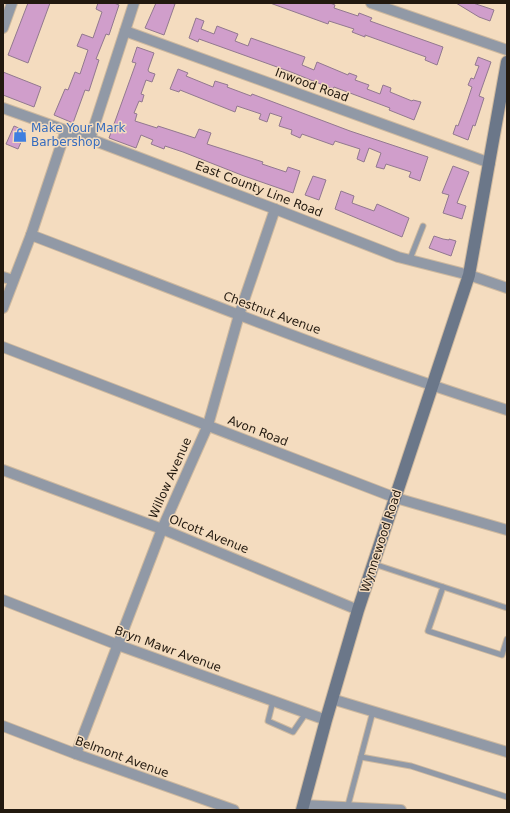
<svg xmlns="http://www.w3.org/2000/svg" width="510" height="813" viewBox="0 0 510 813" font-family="'DejaVu Sans',sans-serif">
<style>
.building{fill:#d09ecb;stroke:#92798f}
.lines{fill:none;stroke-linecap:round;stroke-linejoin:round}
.lane-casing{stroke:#ceb99f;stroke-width:7}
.street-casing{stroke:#ceb99f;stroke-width:12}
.secondary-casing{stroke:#ceb99f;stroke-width:14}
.lane{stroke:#9199a6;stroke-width:5}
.street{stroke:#9199a6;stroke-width:10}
.secondary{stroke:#6b7789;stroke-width:12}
.labels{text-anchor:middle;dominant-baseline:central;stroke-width:3;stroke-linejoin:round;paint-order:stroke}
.street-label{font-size:12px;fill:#22190f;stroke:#f4dcbf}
.shop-label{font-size:12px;fill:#366cbe;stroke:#f4dcbf;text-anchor:start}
</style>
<rect width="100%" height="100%" fill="#f4dcbf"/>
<g class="building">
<polygon points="28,3 50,3 28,63 8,55"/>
<polygon points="98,3 114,3 119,5 109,35 106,34 96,59 99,60 89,91 85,90 73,123 54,115 65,89 68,90 75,72 80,74 88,50 77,46 82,34 93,38 102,12 96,9"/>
<polygon points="156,3 171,3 175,4 164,35 145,28"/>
<polygon points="270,3 330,3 335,5 334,8 358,16 359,13 372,18 370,21 443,47 437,65 425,60 426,57 365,35 365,37 352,32 354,29 329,21 328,24"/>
<polygon points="456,3 473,3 494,10 490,21 479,17"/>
<polygon points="196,18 204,21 201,29 214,34 217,26 238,34 235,41 248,46 251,38 305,57 302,65 314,70 317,62 348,75 349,73 357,76 355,80 369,85 367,89 380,94 383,85 391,88 390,92 412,101 413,100 421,102 414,120 389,110 390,108 334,87 333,89 291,72 199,39 198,42 189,38"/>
<polygon points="137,47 154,53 148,70 149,72 155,74 152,82 146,80 141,94 144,95 142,102 139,101 134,113 137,114 135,121 157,128 158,126 195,138 199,129 211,133 207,144 263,162 262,164 286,172 288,167 300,171 293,193 244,176 183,152 165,146 164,149 151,144 153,140 141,135 136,148 109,138 136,63 132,62"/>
<polygon points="478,57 491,62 479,96 484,98 475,126 473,125 468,140 453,134 456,125 458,126 467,102 472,87 468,85 471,78 474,79 479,66 475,65"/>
<polygon points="178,69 188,73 186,76 213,87 215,81 228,85 227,87 251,96 252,94 350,131 428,157 420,181 409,177 411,172 386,164 384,169 376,167 381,153 369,148 364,162 357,159 360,149 335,141 333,145 302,134 300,138 291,134 292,130 279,126 282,117 270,113 267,122 259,119 261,114 237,106 235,112 180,90 179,92 170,89"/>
<polygon points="3,72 41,87 34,107 3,95"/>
<polygon points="14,126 26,131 18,149 6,144"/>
<polygon points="453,166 469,172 457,203 466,206 462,219 443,213 449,195 442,193"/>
<polygon points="313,176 326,180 319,200 305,195"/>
<polygon points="341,191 354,196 352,203 374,211 377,204 409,218 402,237 335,209"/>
<polygon points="434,236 443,239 449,240 449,239 456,241 451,256 429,248"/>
</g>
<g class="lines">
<defs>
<g id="lane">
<polyline points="410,259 423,226"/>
<polyline points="374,564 507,608"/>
<polyline points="443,587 428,631 502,655 507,639"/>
<polyline points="273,701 268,721 293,732 306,713"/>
<polyline points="361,757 411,766 507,797"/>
<polyline points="347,809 373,711"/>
</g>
<g id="street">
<polyline points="371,3 507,50"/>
<polyline points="3,28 12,3"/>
<polyline points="125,31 490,163"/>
<polyline points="3,108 90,139 275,209 398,257 469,275 507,288"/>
<polyline points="90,139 134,3"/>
<path d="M31,235C189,295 346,359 507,410"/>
<polyline points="3,277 13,280"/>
<polyline points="3,308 31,235 66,130"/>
<polyline points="3,347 396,498 507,530"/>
<polyline points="3,470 162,529 358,610"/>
<polyline points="3,600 118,645 326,720"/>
<polyline points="332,699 507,752"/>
<polyline points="3,726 76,754 234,810"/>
<polyline points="76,754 162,529 208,425 239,315 275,209"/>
<polyline points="303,805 401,810"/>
</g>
<polyline id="secondary" points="302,810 326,720 358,610 469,275 507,62"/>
</defs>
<use href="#lane" class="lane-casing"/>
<use href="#street" class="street-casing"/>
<use href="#secondary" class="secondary-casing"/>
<use href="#lane" class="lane"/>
<use href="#street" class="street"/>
<use href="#secondary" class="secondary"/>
</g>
<defs>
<symbol id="shop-bare" viewBox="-9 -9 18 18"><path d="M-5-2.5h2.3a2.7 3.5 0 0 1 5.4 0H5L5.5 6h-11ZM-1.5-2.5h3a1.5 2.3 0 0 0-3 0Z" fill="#3f7fe0" stroke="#f4dcbf" stroke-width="2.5" paint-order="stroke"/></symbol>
</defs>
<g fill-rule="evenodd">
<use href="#shop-bare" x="10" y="125" width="20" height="20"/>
</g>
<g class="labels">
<g class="street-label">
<text transform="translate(312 85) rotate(20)">Inwood Road</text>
<text transform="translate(259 189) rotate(21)">East County Line Road</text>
<text transform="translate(272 313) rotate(20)">Chestnut Avenue</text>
<text transform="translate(258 431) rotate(21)">Avon Road</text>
<text transform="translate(170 478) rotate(-66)">Willow Avenue</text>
<text transform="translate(209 534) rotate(22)">Olcott Avenue</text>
<text transform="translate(381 541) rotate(-72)">Wynnewood Road</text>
<text transform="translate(168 649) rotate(20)">Bryn Mawr Avenue</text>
<text transform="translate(122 757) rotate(20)">Belmont Avenue</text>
</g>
<g class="shop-label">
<text x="31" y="128">Make Your Mark<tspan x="31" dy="14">Barbershop</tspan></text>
</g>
</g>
<rect width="510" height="813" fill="none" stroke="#22190f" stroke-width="8"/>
</svg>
